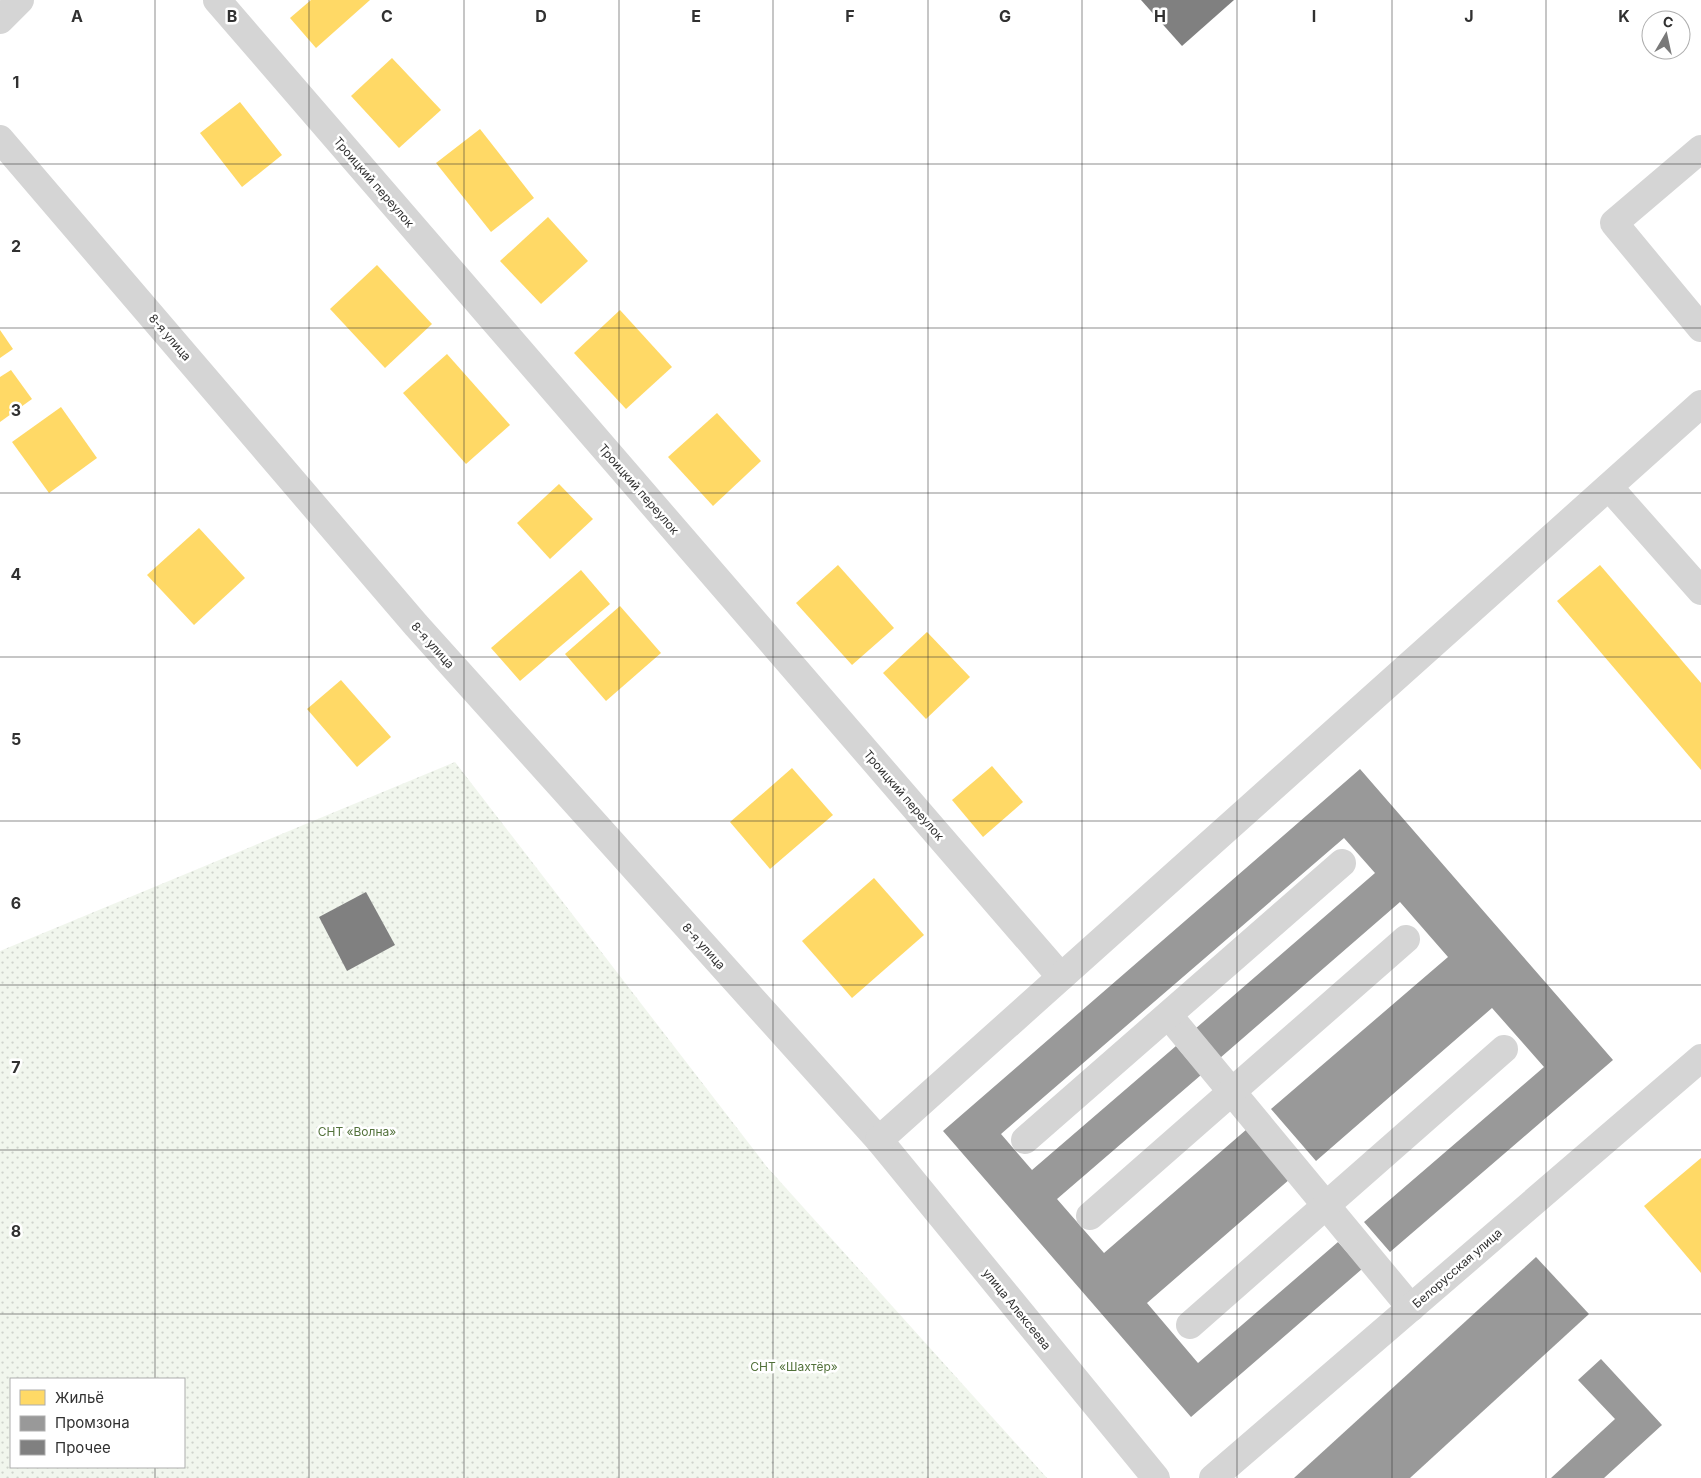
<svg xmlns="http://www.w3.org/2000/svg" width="1701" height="1478" viewBox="0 0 1701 1478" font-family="Inter,sans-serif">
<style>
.park{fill:url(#park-dots);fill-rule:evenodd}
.homes{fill:#ffd966}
.industry{fill:#999}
.building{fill:#808080}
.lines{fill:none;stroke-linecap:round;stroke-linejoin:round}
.minor{stroke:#d5d5d5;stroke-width:28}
.grid{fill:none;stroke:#313131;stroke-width:1;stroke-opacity:0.55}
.labels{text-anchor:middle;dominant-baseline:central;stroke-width:5;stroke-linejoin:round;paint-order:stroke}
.street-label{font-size:12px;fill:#313131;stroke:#fff}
.park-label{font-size:12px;fill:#52713a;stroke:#fff}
.grid-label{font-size:16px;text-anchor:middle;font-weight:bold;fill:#313131;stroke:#fff;stroke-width:5;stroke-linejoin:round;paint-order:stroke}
</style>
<defs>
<pattern id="park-dots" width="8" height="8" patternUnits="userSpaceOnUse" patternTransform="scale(1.25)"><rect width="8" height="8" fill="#f1f6ed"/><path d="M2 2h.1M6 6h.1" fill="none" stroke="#cfd3cc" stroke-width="1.8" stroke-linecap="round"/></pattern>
</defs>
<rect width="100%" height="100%" fill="#fff"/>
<path class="park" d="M455,762L767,1167L1047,1478H0V951ZM11,1379H184V1467H11Z"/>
<g class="homes">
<polygon points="311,0 370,0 316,48 290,18"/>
<polygon points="392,58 441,110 399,148 351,96"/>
<polygon points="240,102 282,155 242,187 200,133"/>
<polygon points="480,129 534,198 491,232 436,163"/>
<polygon points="548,217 588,261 541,304 500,261"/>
<polygon points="377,265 432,324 385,368 330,309"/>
<polygon points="620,310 672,367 626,409 574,353"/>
<polygon points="0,330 13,349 0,358"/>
<polygon points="447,354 510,425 466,464 403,393"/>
<polygon points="11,370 32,399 0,422 0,377"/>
<polygon points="61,407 97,458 49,493 12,442"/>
<polygon points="717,413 761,461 713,506 668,457"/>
<polygon points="559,484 593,519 550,559 517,523"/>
<polygon points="199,528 245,578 194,625 147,575"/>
<polygon points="838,565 894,628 852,665 796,603"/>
<polygon points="1600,565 1701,683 1701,770 1557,601"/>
<polygon points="581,570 610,604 520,681 491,648"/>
<polygon points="620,606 661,653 606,701 565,654"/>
<polygon points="927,632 970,677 926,719 883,673"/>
<polygon points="341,680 391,737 357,767 307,709"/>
<polygon points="992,766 1023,802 983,837 952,800"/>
<polygon points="792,768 833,815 770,869 730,822"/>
<polygon points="874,878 924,935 852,998 802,941"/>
<polygon points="1701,1158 1701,1273 1644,1206"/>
</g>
<g class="industry">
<polygon points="1360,769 1613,1060 1390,1252 1364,1222 1544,1067 1492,1008 1316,1161 1271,1109 1448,957 1400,902 1220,1058 1195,1029 1375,873 1344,838 1001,1134 1032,1170 1176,1046 1201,1075 1057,1199 1104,1253 1247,1129 1290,1179 1147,1303 1198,1363 1338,1242 1362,1269 1191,1417 943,1131"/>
<polygon points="1536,1257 1589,1314 1410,1478 1294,1478"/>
<polygon points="1601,1359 1662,1425 1604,1478 1551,1478 1615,1419 1578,1380"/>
</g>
<g class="building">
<polygon points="1141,0 1234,0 1182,46"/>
<polygon points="366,892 395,945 347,971 319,917"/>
</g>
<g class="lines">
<g class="minor">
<polyline points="217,0 1061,977"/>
<polyline points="0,20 20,0"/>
<polyline points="0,139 416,625 879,1140 1156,1478"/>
<polyline points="1701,149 1614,223 1701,328"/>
<polyline points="1609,487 1701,591"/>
<polyline points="1169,1016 1411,1308"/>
<polyline points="879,1140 1701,404"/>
<polyline points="1025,1140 1342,863"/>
<polyline points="1090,1216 1406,939"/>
<polyline points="1190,1325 1504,1049"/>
<polyline points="1213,1478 1701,1058"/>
</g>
</g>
<path class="grid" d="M155,0V1379M309,0V1478M464,0V1478M619,0V1478M773,0V1478M928,0V1478M1082,0V1478M1237,0V1478M1392,0V1478M1546,0V1478M0,164H1701M0,328H1701M0,493H1701M0,657H1701M0,821H1701M0,985H1701M0,1150H1701M0,1314H1701M155,1467V1478"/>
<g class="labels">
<g class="street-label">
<text transform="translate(374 182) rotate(49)">Троицкий переулок</text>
<text transform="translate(170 337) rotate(49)">8-я улица</text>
<text transform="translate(639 489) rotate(49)">Троицкий переулок</text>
<text transform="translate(433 645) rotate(48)">8-я улица</text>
<text transform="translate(904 795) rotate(49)">Троицкий переулок</text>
<text transform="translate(704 946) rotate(48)">8-я улица</text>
<text transform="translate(1457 1268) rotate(-41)">Белорусская улица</text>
<text transform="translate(1017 1309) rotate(51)">улица Алексеева</text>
</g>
<g class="park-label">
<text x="357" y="1131">СНТ «Волна»</text>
<text x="794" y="1366">СНТ «Шахтёр»</text>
</g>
</g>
<g class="grid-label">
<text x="77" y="22">A</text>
<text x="232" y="22">B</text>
<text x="387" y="22">C</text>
<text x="541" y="22">D</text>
<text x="696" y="22">E</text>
<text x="850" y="22">F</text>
<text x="1005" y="22">G</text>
<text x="1160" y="22">H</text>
<text x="1314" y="22">I</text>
<text x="1469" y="22">J</text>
<text x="1624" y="22">K</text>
<text x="16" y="88">1</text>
<text x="16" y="252">2</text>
<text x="16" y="416">3</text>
<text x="16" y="580">4</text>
<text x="16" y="745">5</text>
<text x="16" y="909">6</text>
<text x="16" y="1073">7</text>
<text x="16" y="1237">8</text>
</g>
<rect x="10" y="1378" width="175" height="90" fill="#ffffff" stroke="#adadad"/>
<rect x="20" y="1390" width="25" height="15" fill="#ffd966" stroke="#adadad"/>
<text x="55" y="1403" font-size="15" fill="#313131">Жильё</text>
<rect x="20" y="1416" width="25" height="15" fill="#999999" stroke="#adadad"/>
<text x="55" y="1428" font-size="15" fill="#313131">Промзона</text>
<rect x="20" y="1440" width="25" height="15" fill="#808080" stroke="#adadad"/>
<text x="55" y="1453" font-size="15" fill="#313131">Прочее</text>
<g transform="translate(1666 35) rotate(9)"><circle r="24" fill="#ffffff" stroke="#adadad"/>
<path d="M0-4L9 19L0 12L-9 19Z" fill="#797979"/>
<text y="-8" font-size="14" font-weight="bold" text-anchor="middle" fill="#313131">С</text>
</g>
</svg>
